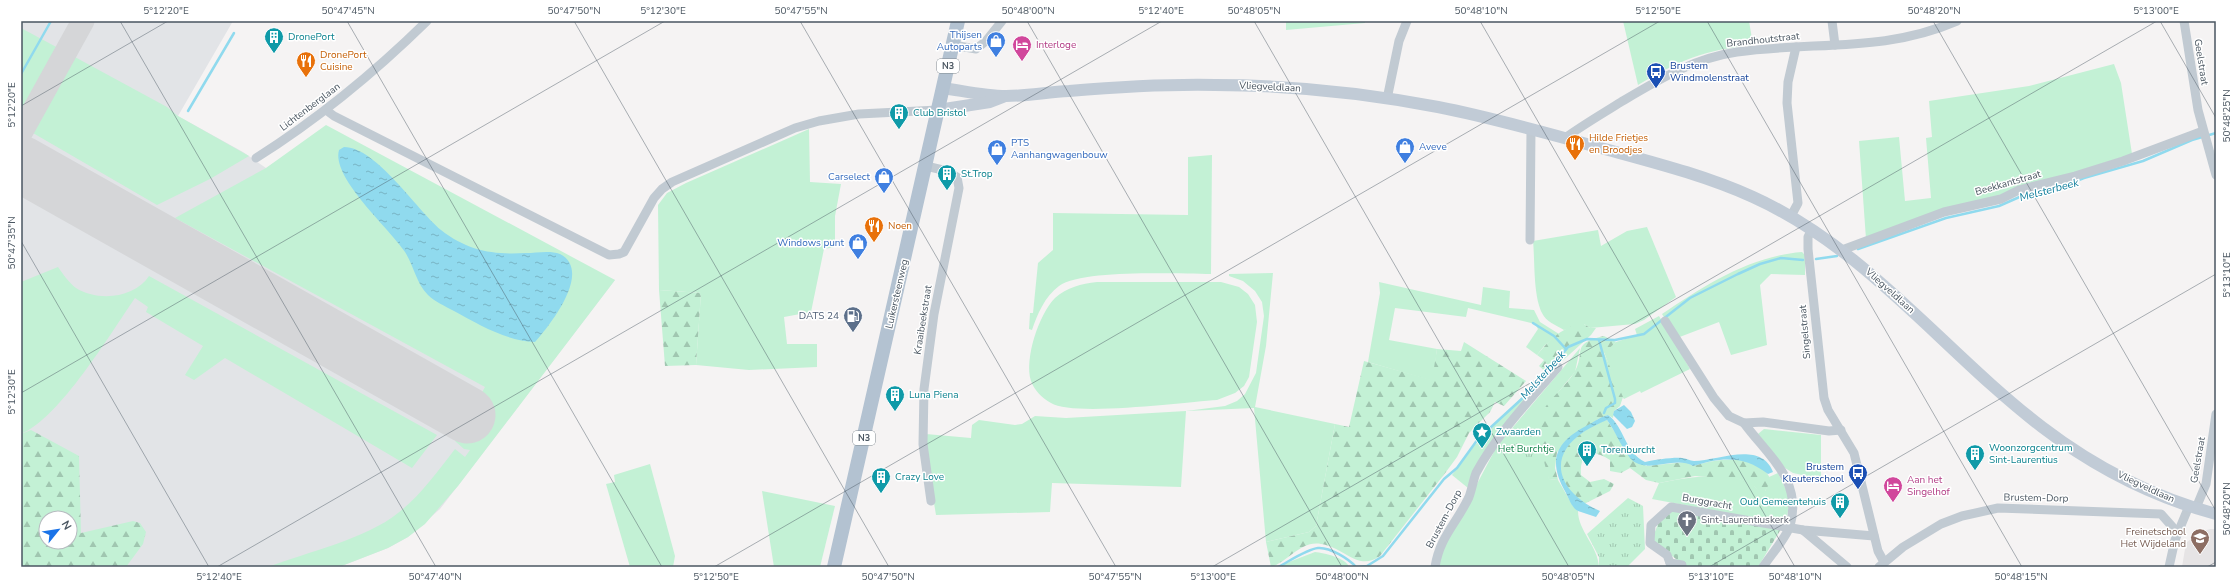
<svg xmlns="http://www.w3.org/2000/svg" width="2237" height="588" viewBox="0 0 2237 588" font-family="'Nunito Sans',sans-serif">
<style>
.education{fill:#e6e4e5}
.airport{fill:#e2e4e7;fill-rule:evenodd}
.grass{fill:#c3f1d5}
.forest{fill:url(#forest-firs);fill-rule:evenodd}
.cemetery{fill:url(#cemetery-stones)}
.park{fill:url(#park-tufts)}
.water{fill:url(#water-ripples)}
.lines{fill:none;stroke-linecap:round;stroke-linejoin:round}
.stream{stroke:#90daee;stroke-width:2.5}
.taxiway{stroke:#d5d6d8;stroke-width:23}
.runway{stroke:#d5d6d8;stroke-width:57}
.street{stroke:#c1cad2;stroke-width:9}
.secondary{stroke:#c1cbd6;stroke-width:12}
.primary{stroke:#b3c2d1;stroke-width:14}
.ticks{fill:none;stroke:#4a5661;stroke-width:1;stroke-opacity:0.45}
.labels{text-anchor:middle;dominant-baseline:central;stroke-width:3;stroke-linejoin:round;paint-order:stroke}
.shield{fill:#fff;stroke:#808990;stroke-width:1}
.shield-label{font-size:9px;font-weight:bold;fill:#4a5661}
.shop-label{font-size:10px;fill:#366cbe;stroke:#fff;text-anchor:end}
.culture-label{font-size:10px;fill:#0d838f;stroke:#fff;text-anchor:start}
.street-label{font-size:10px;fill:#4a5661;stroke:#fff}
.hotel-label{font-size:10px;fill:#b23c85;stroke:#fff;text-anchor:start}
.food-label{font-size:10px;fill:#c56008;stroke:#fff;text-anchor:start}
.transit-label{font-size:10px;fill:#164399;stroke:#fff;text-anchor:start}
.service-label{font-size:10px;fill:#4e5e75;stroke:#fff;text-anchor:end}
.park-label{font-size:10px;fill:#17864f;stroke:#fff}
.worship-label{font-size:10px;fill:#5b616d;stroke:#fff;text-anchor:start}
.education-label{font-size:10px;fill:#785e54;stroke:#fff;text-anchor:end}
.water-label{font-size:11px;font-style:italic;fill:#0c7c9b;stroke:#fff}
.neatline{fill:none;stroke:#4a5661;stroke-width:1.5}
.ticks-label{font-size:10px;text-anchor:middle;fill:#4a5661}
</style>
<defs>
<pattern id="forest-firs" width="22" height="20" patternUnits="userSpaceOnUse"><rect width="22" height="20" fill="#c3f1d5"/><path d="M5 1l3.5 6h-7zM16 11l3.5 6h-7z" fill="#a0c6b0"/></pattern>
<pattern id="cemetery-stones" width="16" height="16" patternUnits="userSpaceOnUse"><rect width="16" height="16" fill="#c3f1d5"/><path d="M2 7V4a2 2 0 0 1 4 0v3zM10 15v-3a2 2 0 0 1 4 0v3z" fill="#a0c6b0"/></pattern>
<pattern id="park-tufts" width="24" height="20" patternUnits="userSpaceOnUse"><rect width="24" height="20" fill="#c3f1d5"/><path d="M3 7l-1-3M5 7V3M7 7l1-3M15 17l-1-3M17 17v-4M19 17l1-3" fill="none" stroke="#a0c6b0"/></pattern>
<pattern id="water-ripples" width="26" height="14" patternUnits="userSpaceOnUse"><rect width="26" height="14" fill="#90daee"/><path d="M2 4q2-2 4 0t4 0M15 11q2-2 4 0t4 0" fill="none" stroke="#78b4c4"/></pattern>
</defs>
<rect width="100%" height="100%" fill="#f5f3f3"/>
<polygon class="education" points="2210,529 2216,529 2216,567 2182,567 2186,543 2200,532"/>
<path class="airport" d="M21,21H233L178,116L243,152L266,168L294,150L615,280L440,509L408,537L388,548L339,567H21ZM46,518H70V542H46Z"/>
<g class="grass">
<polygon points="1286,21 1365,21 1365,23 1286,30"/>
<path d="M1623,21H1749L1753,45C1704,50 1680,60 1638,85Z"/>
<polygon points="21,28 60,49 21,119"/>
<polygon points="73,56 167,107 178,116 249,156 210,179 157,205 33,133 32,128"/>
<polygon points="2114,64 2121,83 2132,154 1866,239 1859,141 1899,137 1905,201 1931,198 1926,138 1932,137 1929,101 2029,86"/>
<path d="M326,125L615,280L458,486L425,524L408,537L388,548L339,567H268C307,552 366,539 398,513C421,495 437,472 455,449L465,457L470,450L464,449L455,441L485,387L175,218L266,168Z"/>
<polygon points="809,129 810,182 841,184 835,216 835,247 824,249 811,312 784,317 787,344 817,344 817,367 749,370 696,365 701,293 659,290 658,205 667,193 686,183"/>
<path d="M1212,155L1211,274C1178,274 1083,269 1059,286C1045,296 1037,315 1032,330L1029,329L1030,313H1033L1038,263L1053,250V213L1188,215V157Z"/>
<path d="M1647,227L1676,297L1644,320L1635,324L1590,328L1584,324L1564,330C1556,325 1546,322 1542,313C1533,295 1535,261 1533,241L1598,230L1601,246L1627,231Z"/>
<path d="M1802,252L1805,255V275L1771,274L1760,285L1767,345L1731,355L1719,322L1677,338L1662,314C1705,285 1750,256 1802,252Z"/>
<path d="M58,267C63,274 69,283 76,288C98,302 135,298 149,276L437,435L412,468L225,358L194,380L185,375L203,346L146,312L148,307L135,298C110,334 60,418 21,434V282Z"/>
<polygon points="1273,273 1266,346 1255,407 1335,424 1316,526 1309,532 1266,542 1254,408 1186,411 1181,487 1052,483 1050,512 936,515 927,461 926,434 971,438 972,425 979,420 1015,425 1022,424 1035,416 1066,418 1186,411 1225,406 1237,401 1245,394 1256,373 1264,316 1262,302 1255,291 1243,281 1229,276 1229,274"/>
<path d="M1097,282H1221L1239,287L1248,294L1255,305L1257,322L1249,377L1244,386L1235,393L1217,400C1185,402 1073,417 1051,403C1042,398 1034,390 1031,381C1024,359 1039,314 1055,298C1067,287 1081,284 1097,282Z"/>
<polygon points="1379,282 1481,305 1483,287 1510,291 1509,308 1534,310 1540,322 1559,334 1544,346 1537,355 1526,347 1538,329 1535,324 1468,308 1466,317 1395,308 1389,340 1437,349 1433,381 1368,362 1380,293"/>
<polygon points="1659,316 1690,369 1641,393 1640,391 1624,399 1619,392 1604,352 1616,342 1637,335 1635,329"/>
<path d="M1580,348L1575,372L1545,408L1549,479L1558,480L1573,506L1578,511C1578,531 1598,546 1599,567H1438L1440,554L1497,446Z"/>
<polygon points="1537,385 1468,488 1452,475 1475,445 1522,397"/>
<polygon points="1764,429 1821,435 1821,479 1793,473 1785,468 1758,434"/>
<polygon points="650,464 675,556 673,567 630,567 606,484 615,482 614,475"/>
<path d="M1778,473L1790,498L1786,524L1652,499L1659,483C1683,478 1727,470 1749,483C1756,486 1760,492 1765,498V491L1770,481L1769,477Z"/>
<polygon points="762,491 835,506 820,567 774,567"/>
<path d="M1315,552C1324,553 1346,558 1349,567H1276Z"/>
</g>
<g class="forest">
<polygon points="659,290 701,293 696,365 665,366"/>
<path d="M1577,324H1584L1590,328H1596L1591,335L1548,374L1539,366L1544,360L1537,355C1547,342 1561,329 1577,324Z"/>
<path d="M1604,336L1616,342L1604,353L1623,397L1620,406L1614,411L1613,418L1608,415L1598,419L1557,452L1555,468L1558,480L1549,479C1543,458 1533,426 1546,406C1554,395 1566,385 1574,373C1587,352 1569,344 1604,336Z"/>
<path d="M1464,342L1526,381L1504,406L1495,402L1490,412L1469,433L1457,457L1446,472L1380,556C1358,572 1344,547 1321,544C1301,540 1288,562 1271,567L1266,542L1309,532L1316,526L1335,424L1349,427L1364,361L1432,380L1437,349L1461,351Z"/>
<path d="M1607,420L1618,437L1646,466L1686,462L1693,466C1715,459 1761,451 1771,481L1765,491V499L1755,487L1739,479L1695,476L1659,483L1646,480L1630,468L1621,473L1610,471V460C1593,448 1579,452 1581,475L1590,482L1604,479L1614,484L1610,491L1584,504C1576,497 1567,489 1562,478C1550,451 1585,426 1607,420Z"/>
<path d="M31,430L79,456L81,533L133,521L140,523L146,532L143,544L126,567H21V434ZM46,518H70V542H46Z"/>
</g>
<polygon class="cemetery" points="1667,509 1781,529 1758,567 1669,567 1676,559 1652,540 1659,521"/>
<g class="park">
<polygon points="1526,433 1538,440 1542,452 1533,465 1517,463 1510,449 1516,438"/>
<polygon points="1628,498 1643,506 1645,549 1627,567 1599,567 1599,557 1587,534"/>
</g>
<g class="water">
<path d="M344,147C376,147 416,209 441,230C468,251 493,255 526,253C536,253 550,250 560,254C593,271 550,325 535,342C506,341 478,324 454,311C445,306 435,302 428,295C416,283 414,266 405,252C390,229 331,178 339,150Z"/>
<polygon points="1624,405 1631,412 1635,421 1632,427 1627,429 1613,415 1614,411"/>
<path d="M1608,415C1624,426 1625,453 1645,462C1654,460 1674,457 1682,458C1686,458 1690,461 1694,461C1717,461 1761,440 1773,472L1768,474C1744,455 1721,457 1693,466C1674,455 1646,476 1630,458C1621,447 1616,432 1607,420C1599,423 1592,427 1585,431C1543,458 1561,494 1600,511L1596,517C1590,515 1584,513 1578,511C1572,508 1569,499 1566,493C1548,462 1554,443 1586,426C1594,422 1600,417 1608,415Z"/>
</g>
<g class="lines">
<g class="stream">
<polyline points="21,74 51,21"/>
<polyline points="188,111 234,33"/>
<polyline points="1858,249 1946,218 1999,206 2024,195 2059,188 2084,178 2143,161 2192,140 2216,133"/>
<polyline points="1816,259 1837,256"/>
<polyline points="1533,323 1554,336 1566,349"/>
<polyline points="1599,340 1615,399 1615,403 1606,408 1604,413"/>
<path d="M1278,567C1288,562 1307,549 1318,548C1330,547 1349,559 1356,567"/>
<polyline points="1357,567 1367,566 1383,556 1444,479 1457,468 1478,439 1537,385 1568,347 1587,339 1615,340 1644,334 1690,298 1738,274 1760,264 1781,258 1803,260"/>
</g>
<polyline class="taxiway" points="21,133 83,21"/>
<polyline class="runway" points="21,164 467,415"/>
<g class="street">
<polyline points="1832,21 1835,45"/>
<polyline points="2184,21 2198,110 2216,175"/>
<polyline points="953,45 976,49 986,41 1002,21"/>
<polyline points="1387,99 1399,41 1407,21"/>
<polyline points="326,110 334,116 609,255 619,254 624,252 654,198 662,189 672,182 795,128 819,121 859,114 938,110"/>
<path d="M1565,138C1583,125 1602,114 1621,102C1658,80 1694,58 1737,52C1814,41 1883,53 1957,21"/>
<path d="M256,158C318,119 374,73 427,21"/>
<polyline points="926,166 947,171 957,177 959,188 934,314 924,389 923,444 931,501"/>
<polyline points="1791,216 1798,203 1787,103 1788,82 1796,47"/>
<polyline points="1812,229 1808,237 1808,249 1824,398 1828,410 1854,453 1878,551 1884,562"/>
<polyline points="1530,240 1531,129"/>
<polyline points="1842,250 1944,212 2001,199 2019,190 2075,176 2123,161 2203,131"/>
<polyline points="1665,321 1714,398 1729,416 1744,423 1763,422 1829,431 1841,430"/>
<path d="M1744,423C1768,456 1803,480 1790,526C1786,538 1770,556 1763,567"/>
<polyline points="2196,508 2206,484 2216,414"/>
<polyline points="1803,530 1847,567"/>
<polyline points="1670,563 1667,555 1650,543 1651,525 1671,507 1803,530 1874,536"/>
<polyline points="1670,563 1682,565"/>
<path d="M1435,567C1440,536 1457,523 1469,497C1472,489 1473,481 1476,473C1497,434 1529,401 1558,367"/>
<polyline points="1879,567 1903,547 1941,524 1962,516 1998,508 2161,514 2177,532"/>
<polyline points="2169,567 2175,540 2189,506"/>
</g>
<g class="secondary">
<path d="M943,88C964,91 985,96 1006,96C1026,96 1048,92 1069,91C1117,87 1166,84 1215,85C1290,85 1365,93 1438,107C1490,117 1542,132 1594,146C1648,161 1702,174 1753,197C1868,249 1944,352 2042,427C2093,466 2153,497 2216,514"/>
<polyline points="938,110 990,102 1003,97"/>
</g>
<polyline class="primary" points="834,567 958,21"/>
</g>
<path class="ticks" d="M120,21L436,567M347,21L662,567M574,21L889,567M800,21L1116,567M1027,21L1342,567M1254,21L1569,567M1480,21L1795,567M1707,21L2022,567M1933,21L2216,511M2160,21L2216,118M21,106L168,21M21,241L209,567M21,393L665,21M217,567L1162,21M714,567L1660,21M1212,567L2157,21M1709,567L2216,274M2207,567L2216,562"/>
<defs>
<symbol id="building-pin" viewBox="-11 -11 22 30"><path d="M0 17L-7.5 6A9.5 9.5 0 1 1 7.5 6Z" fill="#0f9aa8" stroke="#fff"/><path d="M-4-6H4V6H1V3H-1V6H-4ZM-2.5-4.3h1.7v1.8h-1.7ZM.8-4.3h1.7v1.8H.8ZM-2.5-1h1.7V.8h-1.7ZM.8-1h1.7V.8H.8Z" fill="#fff"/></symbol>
<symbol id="shop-pin" viewBox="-11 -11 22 30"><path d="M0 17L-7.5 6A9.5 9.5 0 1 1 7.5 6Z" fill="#3f7fe0" stroke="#fff"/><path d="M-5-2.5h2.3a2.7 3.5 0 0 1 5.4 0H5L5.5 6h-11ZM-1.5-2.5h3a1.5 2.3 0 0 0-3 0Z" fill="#fff"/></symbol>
<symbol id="hotel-pin" viewBox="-11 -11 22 30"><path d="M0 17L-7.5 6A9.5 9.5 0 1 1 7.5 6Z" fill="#d1479c" stroke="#fff"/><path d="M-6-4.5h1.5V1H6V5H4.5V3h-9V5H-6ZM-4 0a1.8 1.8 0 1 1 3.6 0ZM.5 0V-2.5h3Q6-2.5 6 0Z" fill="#fff"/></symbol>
<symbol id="restaurant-pin" viewBox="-11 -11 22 30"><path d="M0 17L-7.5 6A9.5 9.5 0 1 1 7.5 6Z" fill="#e8710a" stroke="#fff"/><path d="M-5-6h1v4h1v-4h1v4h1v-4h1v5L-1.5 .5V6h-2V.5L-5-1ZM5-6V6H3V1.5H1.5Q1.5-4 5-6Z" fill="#fff"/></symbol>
<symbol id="bus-pin" viewBox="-11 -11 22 30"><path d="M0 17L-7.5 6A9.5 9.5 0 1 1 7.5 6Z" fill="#1a4fb4" stroke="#fff"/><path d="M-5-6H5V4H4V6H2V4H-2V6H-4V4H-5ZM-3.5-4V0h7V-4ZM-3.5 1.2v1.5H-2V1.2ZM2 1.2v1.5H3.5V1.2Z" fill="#fff"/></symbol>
<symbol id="fuel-pin" viewBox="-11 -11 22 30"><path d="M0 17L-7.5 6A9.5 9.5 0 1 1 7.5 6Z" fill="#5c6f8a" stroke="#fff"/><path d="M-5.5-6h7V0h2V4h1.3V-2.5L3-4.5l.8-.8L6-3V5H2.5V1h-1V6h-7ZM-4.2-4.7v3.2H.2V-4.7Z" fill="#fff"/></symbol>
<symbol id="sight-pin" viewBox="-11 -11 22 30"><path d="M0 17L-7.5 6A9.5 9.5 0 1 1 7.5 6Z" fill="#0f9aa8" stroke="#fff"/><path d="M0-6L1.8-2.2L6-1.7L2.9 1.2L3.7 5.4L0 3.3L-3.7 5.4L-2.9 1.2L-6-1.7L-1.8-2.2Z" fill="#fff"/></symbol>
<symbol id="church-pin" viewBox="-11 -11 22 30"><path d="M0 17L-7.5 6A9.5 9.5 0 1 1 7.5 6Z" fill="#6b7280" stroke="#fff"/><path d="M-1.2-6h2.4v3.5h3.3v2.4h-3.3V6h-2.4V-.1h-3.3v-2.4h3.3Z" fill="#fff"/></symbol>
<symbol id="school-pin" viewBox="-11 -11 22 30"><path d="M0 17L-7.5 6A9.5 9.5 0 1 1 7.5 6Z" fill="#8d6e63" stroke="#fff"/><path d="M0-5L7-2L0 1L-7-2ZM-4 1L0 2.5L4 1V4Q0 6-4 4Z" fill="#fff"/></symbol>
</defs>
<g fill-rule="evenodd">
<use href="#building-pin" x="263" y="26" width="22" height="30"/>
<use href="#shop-pin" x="985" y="30" width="22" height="30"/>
<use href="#hotel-pin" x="1011" y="34" width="22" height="30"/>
<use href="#restaurant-pin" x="295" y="50" width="22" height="30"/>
<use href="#bus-pin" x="1645" y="61" width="22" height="30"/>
<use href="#building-pin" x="888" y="102" width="22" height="30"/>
<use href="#restaurant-pin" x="1564" y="133" width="22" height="30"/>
<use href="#shop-pin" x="1394" y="136" width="22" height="30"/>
<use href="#shop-pin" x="986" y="138" width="22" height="30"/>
<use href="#building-pin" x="936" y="163" width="22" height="30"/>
<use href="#shop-pin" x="873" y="166" width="22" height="30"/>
<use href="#restaurant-pin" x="863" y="215" width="22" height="30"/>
<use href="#shop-pin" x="847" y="232" width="22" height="30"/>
<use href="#fuel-pin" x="842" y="305" width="22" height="30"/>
<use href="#building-pin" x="884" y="384" width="22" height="30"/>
<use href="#sight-pin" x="1471" y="421" width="22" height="30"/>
<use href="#building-pin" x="1576" y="439" width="22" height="30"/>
<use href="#building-pin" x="1964" y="443" width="22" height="30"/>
<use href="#bus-pin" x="1847" y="462" width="22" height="30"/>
<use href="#building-pin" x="870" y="466" width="22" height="30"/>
<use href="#hotel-pin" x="1882" y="475" width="22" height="30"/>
<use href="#building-pin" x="1829" y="491" width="22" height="30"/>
<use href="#church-pin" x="1676" y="509" width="22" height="30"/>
<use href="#school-pin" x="2189" y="527" width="22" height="30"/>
</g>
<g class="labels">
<g class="shield">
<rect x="937" y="59" width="22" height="14" rx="3"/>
<rect x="853" y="431" width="22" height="14" rx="3"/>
</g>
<g class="shield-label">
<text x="948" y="66">N3</text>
<text x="864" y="438">N3</text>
</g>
<g class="shop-label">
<text x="982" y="35">Thijsen<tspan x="982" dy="12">Autoparts</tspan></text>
<text x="1011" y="143" text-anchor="start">PTS<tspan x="1011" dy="12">Aanhangwagenbouw</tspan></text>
<text x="1419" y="147" text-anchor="start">Aveve</text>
<text x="870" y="177">Carselect</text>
<text x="844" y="243">Windows punt</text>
</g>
<g class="culture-label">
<text x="288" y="37">DronePort</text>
<text x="913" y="113">Club Bristol</text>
<text x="961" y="174">St.Trop</text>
<text x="909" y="395">Luna Piena</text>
<text x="1496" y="432">Zwaarden</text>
<text x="1989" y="448">Woonzorgcentrum<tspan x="1989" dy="12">Sint-Laurentius</tspan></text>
<text x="1601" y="450">Torenburcht</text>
<text x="895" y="477">Crazy Love</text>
<text x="1826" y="502" text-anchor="end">Oud Gemeentehuis</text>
</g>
<g class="street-label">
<text transform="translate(1763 40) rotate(-6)">Brandhoutstraat</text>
<text transform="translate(2201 62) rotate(81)">Geelstraat</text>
<text transform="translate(1270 87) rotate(3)">Vliegveldlaan</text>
<text transform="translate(310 107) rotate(-37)">Lichtenberglaan</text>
<text transform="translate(2008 183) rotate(-16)">Beekkantstraat</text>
<text transform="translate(1890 291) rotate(42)">Vliegveldlaan</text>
<text transform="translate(897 294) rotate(-77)">Luikersteenweg</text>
<text transform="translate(923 320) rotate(-81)">Kraaibeekstraat</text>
<text transform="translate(1805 332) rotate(-95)">Singelstraat</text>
<text transform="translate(2198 460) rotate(-80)">Geelstraat</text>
<text transform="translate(2146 487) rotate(25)">Vliegveldlaan</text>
<text transform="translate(2036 498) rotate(1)">Brustem-Dorp</text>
<text transform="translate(1707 502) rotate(10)">Burggracht</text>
<text transform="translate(1444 519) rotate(-62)">Brustem-Dorp</text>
</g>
<g class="hotel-label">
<text x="1036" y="45">Interloge</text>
<text x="1907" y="480">Aan het<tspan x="1907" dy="12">Singelhof</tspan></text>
</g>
<g class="food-label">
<text x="320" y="55">DronePort<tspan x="320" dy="12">Cuisine</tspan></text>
<text x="1589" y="138">Hilde Frietjes<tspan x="1589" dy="12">en Broodjes</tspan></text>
<text x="888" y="226">Noen</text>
</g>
<g class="transit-label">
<text x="1670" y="66">Brustem<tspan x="1670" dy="12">Windmolenstraat</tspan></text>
<text x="1844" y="467" text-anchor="end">Brustem<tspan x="1844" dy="12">Kleuterschool</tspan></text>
</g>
<g class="service-label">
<text x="839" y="316">DATS 24</text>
</g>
<g class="park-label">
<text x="1526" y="449">Het Burchtje</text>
</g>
<g class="worship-label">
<text x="1701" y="520">Sint-Laurentiuskerk</text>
</g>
<g class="education-label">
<text x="2186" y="532">Freinetschool<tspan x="2186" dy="12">Het Wijdeland</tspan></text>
</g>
<g class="water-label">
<text transform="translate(2049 190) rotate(-15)">Melsterbeek</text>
<text transform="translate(1543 375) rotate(-48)">Melsterbeek</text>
</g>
</g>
<rect width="2237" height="588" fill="none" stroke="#ffffff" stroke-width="44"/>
<g transform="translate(58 530) rotate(60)"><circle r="19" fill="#ffffff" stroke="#b7bbc0"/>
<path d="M0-3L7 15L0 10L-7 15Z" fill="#1a73e8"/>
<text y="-6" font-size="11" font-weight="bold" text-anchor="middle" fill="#4a5661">N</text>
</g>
<rect x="22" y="22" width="2193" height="544" class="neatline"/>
<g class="ticks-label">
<text x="166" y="14">5°12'20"E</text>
<text x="348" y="14">50°47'45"N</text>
<text x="574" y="14">50°47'50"N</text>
<text x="663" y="14">5°12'30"E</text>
<text x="801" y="14">50°47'55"N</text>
<text x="1028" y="14">50°48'00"N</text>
<text x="1161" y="14">5°12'40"E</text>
<text x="1254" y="14">50°48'05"N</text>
<text x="1481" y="14">50°48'10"N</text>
<text x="1658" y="14">5°12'50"E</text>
<text x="1934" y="14">50°48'20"N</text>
<text x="2156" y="14">5°13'00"E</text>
<text transform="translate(11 105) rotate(-90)" y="4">5°12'20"E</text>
<text transform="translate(2226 116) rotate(-90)" y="4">50°48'25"N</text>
<text transform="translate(11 243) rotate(-90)" y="4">50°47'35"N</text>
<text transform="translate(2226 275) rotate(-90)" y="4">5°13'10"E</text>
<text transform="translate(11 392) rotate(-90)" y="4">5°12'30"E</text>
<text transform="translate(2226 509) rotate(-90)" y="4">50°48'20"N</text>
<text x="219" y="580">5°12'40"E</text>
<text x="435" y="580">50°47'40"N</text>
<text x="716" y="580">5°12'50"E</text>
<text x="888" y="580">50°47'50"N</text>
<text x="1115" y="580">50°47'55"N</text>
<text x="1213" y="580">5°13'00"E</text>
<text x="1342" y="580">50°48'00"N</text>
<text x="1568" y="580">50°48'05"N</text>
<text x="1711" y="580">5°13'10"E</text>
<text x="1795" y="580">50°48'10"N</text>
<text x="2021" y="580">50°48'15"N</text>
</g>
</svg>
